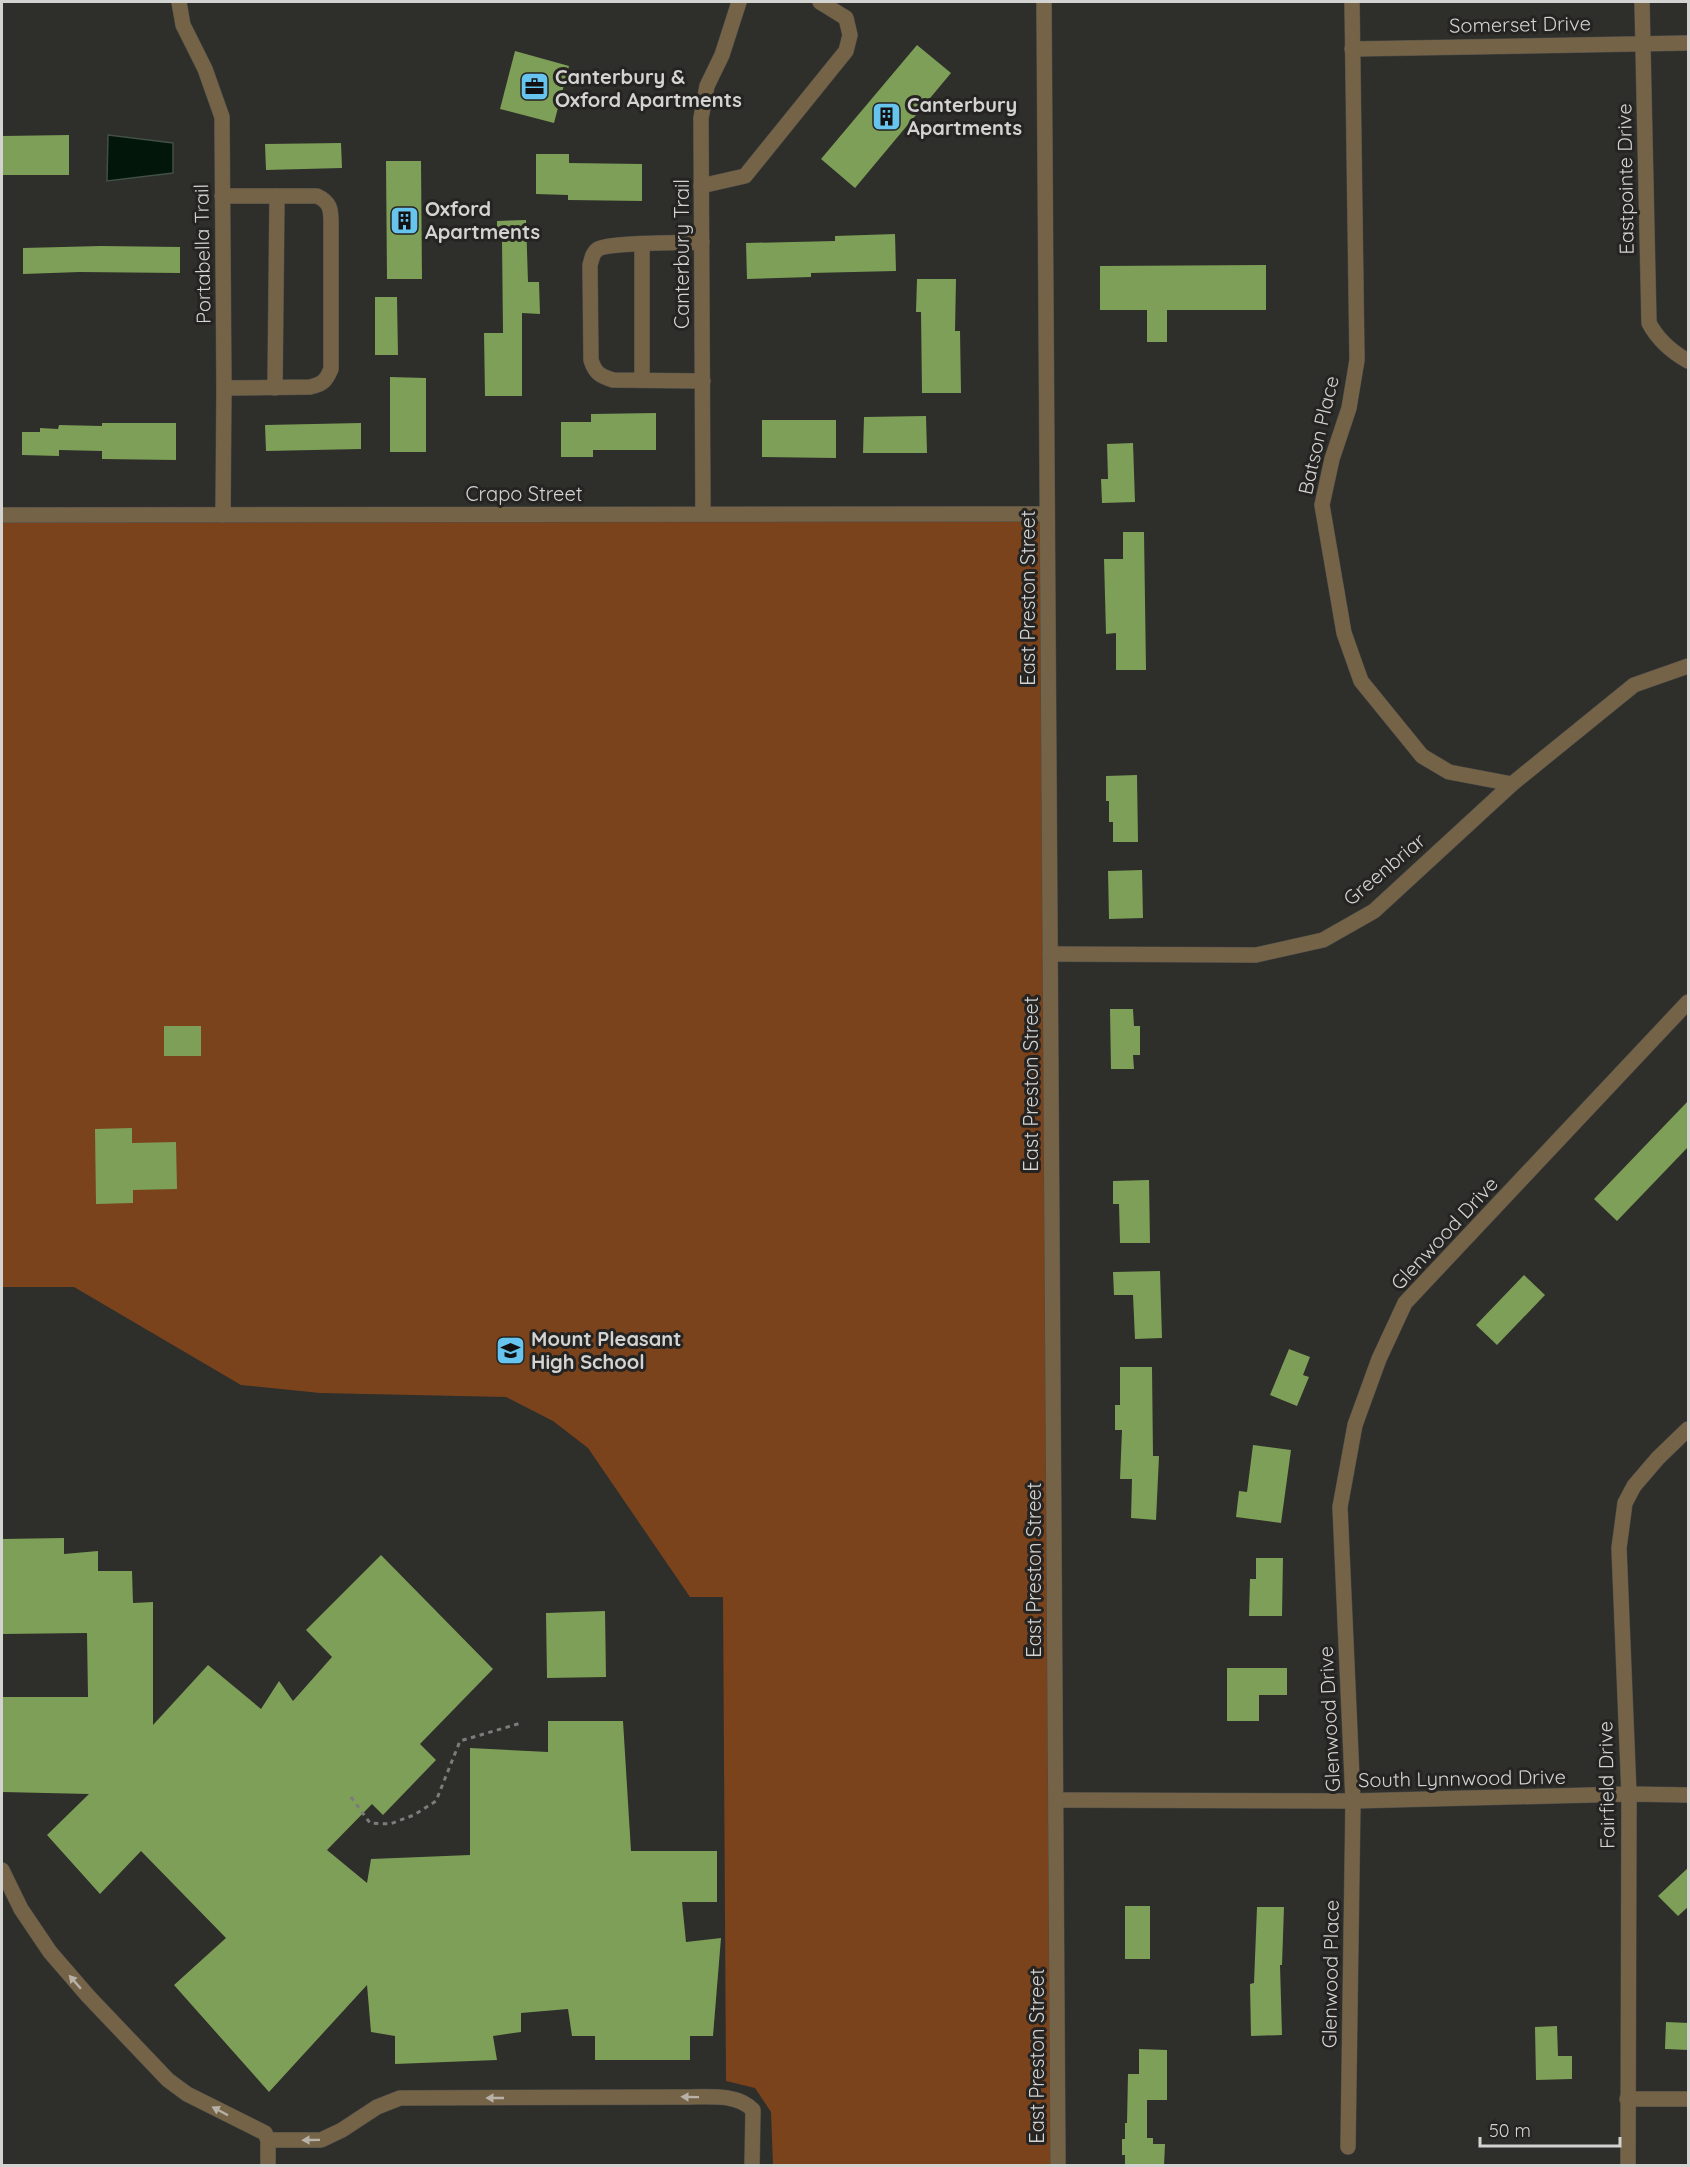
<svg xmlns="http://www.w3.org/2000/svg" width="1690" height="2167" viewBox="0 0 1690 2167" font-family="Quicksand,sans-serif">
<style>
.green{fill:#7a431c}
.water{fill:#021709;stroke:#414f45;stroke-width:1.5}
.building{fill:#7e9f57}
.lines{fill:none;stroke-linecap:round;stroke-linejoin:round}
.minor-casing{stroke:#4c4c49;stroke-width:16}
.path{stroke:#7c7c7a;stroke-width:3;stroke-dasharray:4.5 4.5;stroke-linecap:butt}
.minor{stroke:#756347;stroke-width:15}
.oneway{fill:#b7b1a8}
.labels{text-anchor:middle;dominant-baseline:central;stroke-width:6;stroke-linejoin:round;paint-order:stroke}
.street-label{font-size:20px;fill:#d3d3d1;stroke:#252422}
.poi-label{font-size:20px;font-weight:bold;fill:#d3d3d1;stroke:#252422;text-anchor:start}
</style>
<rect width="100%" height="100%" fill="#2e2e2b"/>
<polygon class="green" points="1047,514 1058,2165 773,2165 771,2112 755,2088 726,2081 723,1597 690,1597 588,1448 553,1421 506,1397 320,1393 241,1385 74,1287 2,1287 2,515"/>
<polygon class="water" points="108,135 173,143 173,173 107,181"/>
<g class="building">
<polygon points="917,45 951,73 855,188 821,159"/>
<polygon points="515,51 569,66 554,123 500,109"/>
<polygon points="69,135 69,175 2,175 2,136"/>
<polygon points="341,143 342,168 266,170 265,144"/>
<polygon points="536,154 569,154 569,163 642,164 642,201 568,200 568,195 536,194"/>
<polygon points="386,161 421,161 422,279 387,279"/>
<polygon points="526,220 528,282 539,282 540,314 522,313 522,396 485,396 484,333 503,333 502,239 497,239 497,221"/>
<polygon points="895,234 896,271 811,273 811,277 747,279 746,243 835,241 835,236"/>
<polygon points="101,246 180,247 180,273 80,272 23,274 23,248"/>
<polygon points="1266,265 1266,310 1167,310 1167,342 1147,342 1147,310 1100,310 1100,266"/>
<polygon points="917,279 956,279 955,331 960,331 961,393 922,393 921,312 916,312"/>
<polygon points="375,297 397,297 398,355 375,355"/>
<polygon points="390,377 426,378 426,452 390,452"/>
<polygon points="656,413 656,450 593,450 593,457 561,457 561,422 591,422 591,414"/>
<polygon points="926,416 927,453 863,453 864,417"/>
<polygon points="762,420 836,420 836,458 762,457"/>
<polygon points="102,423 176,423 176,460 102,459 102,451 59,450 59,456 22,455 22,432 40,432 40,428 58,429 59,425 102,426"/>
<polygon points="361,423 361,449 266,451 265,425"/>
<polygon points="1133,443 1135,502 1102,503 1101,479 1108,479 1107,444"/>
<polygon points="1123,532 1144,532 1146,670 1116,670 1116,633 1106,634 1104,559 1123,559"/>
<polygon points="1137,775 1138,842 1113,842 1113,822 1109,822 1109,801 1106,801 1106,776"/>
<polygon points="1142,870 1143,918 1109,919 1108,871"/>
<polygon points="1110,1009 1133,1009 1134,1026 1140,1026 1140,1055 1133,1055 1134,1069 1111,1069"/>
<rect x="164" y="1026" width="37" height="30"/>
<polygon points="1689,1100 1689,1146 1617,1221 1594,1199"/>
<polygon points="132,1128 132,1143 176,1142 177,1189 133,1190 133,1203 96,1204 95,1129"/>
<polygon points="1149,1180 1150,1243 1120,1243 1119,1204 1113,1204 1113,1181"/>
<polygon points="1160,1271 1162,1338 1135,1339 1133,1295 1114,1295 1113,1272"/>
<polygon points="1524,1275 1545,1295 1497,1345 1476,1325"/>
<polygon points="1289,1349 1310,1357 1303,1375 1309,1377 1297,1406 1270,1395"/>
<polygon points="1120,1367 1152,1367 1153,1456 1159,1456 1156,1520 1131,1518 1132,1479 1120,1479 1122,1430 1115,1430 1115,1405 1120,1405"/>
<polygon points="1253,1445 1291,1450 1281,1523 1236,1517 1239,1491 1247,1492"/>
<polygon points="64,1538 64,1554 98,1551 98,1571 132,1571 133,1603 153,1602 153,1725 208,1665 261,1709 279,1681 293,1701 332,1657 306,1630 381,1555 493,1669 420,1744 436,1760 383,1815 372,1804 327,1850 367,1883 371,1859 470,1855 470,1748 548,1752 548,1721 623,1721 631,1851 717,1851 717,1902 682,1902 686,1942 721,1938 713,2036 690,2036 690,2060 595,2060 595,2036 572,2036 568,2009 521,2013 521,2032 493,2036 497,2060 395,2064 395,2036 371,2032 367,1985 269,2092 174,1985 226,1938 141,1851 100,1894 47,1835 89,1794 2,1792 2,1697 88,1697 87,1633 2,1634 2,1539"/>
<polygon points="1256,1558 1283,1558 1282,1616 1249,1616 1250,1579 1256,1579"/>
<polygon points="605,1611 606,1677 547,1678 546,1613"/>
<polygon points="1227,1668 1287,1668 1287,1695 1259,1695 1259,1721 1227,1721"/>
<polygon points="1689,1867 1689,1906 1678,1916 1658,1896"/>
<rect x="1125" y="1906" width="25" height="53"/>
<polygon points="1257,1907 1284,1907 1282,1965 1280,1965 1282,2035 1251,2036 1250,1984 1254,1983"/>
<polygon points="1666,2022 1689,2023 1689,2050 1665,2049"/>
<polygon points="1557,2026 1558,2056 1572,2056 1572,2079 1536,2080 1535,2027"/>
<polygon points="1139,2049 1167,2050 1167,2100 1147,2100 1147,2138 1153,2138 1153,2144 1165,2144 1164,2166 1125,2166 1125,2155 1122,2155 1122,2139 1125,2139 1125,2123 1127,2123 1128,2074 1139,2074"/>
</g>
<g class="lines">
<defs>
<g id="minor">
<polyline points="179,2 183,25 205,69 222,117 224,388 223,515"/>
<polyline points="1044,2 1058,2166"/>
<polyline points="1352,2 1357,360 1349,408 1332,459 1322,505 1344,633 1361,681 1422,756 1449,772 1512,784"/>
<path d="M1642,2L1649,323C1658,340 1672,352 1688,361"/>
<polyline points="1352,49 1688,43"/>
<polyline points="701,186 745,176 846,51 850,35 846,18 820,2"/>
<path d="M222,196H317C330,202 331,209 331,222V369C326,381 323,384 310,387L224,388"/>
<path d="M702,242C683,243 611,242 598,249C592,253 592,259 590,265L591,360C595,373 600,376 613,380L703,381"/>
<polyline points="642,245 642,380"/>
<polyline points="275,388 277,196"/>
<polyline points="703,514 701,118 707,86 722,55 739,2"/>
<polyline points="2,515 1047,514"/>
<polyline points="1050,954 1256,955 1323,940 1374,911 1512,784 1634,685 1688,666"/>
<polyline points="1056,1800 1353,1801 1629,1794 1688,1795"/>
<polyline points="2,1870 21,1909 50,1952 88,1996 168,2080 187,2094 265,2133 268,2140 268,2166"/>
<polyline points="1627,2099 1688,2099"/>
<path d="M268,2140H321L342,2130L377,2107L400,2098L686,2097C708,2097 737,2093 753,2110L752,2166"/>
<polyline points="1348,2147 1353,1801 1340,1507 1355,1425 1379,1359 1405,1303 1688,1002"/>
<polyline points="1628,2166 1629,1794 1619,1548 1625,1503 1634,1486 1658,1458 1688,1429"/>
</g>
</defs>
<use href="#minor" class="minor-casing"/>
<polyline class="path" points="351,1797 370,1823 390,1824 414,1815 436,1801 460,1741 521,1723"/>
<use href="#minor" class="minor"/>
</g>
<defs><path id="oneway-solid" d="M-6-.8H1V-3.2L6.5 0L1 3.2V.8H-6Z" transform="scale(1.5)"/></defs>
<g class="oneway">
<use href="#oneway-solid" transform="translate(75 1982) rotate(-131)"/>
<use href="#oneway-solid" transform="translate(690 2097) rotate(-179)"/>
<use href="#oneway-solid" transform="translate(495 2098) rotate(180)"/>
<use href="#oneway-solid" transform="translate(220 2111) rotate(-152)"/>
<use href="#oneway-solid" transform="translate(311 2140) rotate(179)"/>
</g>
<defs>
<symbol id="office-square" viewBox="-11 -11 22 22"><rect x="-9" y="-9" width="18" height="18" rx="4" fill="#66c4ef" stroke="#252422"/><path d="M-6-3h4V-5.5h4V-3h4V5H-6ZM-1-4.5V-3h2v-1.5ZM-6 0V1H6V0Z" fill="#111"/></symbol>
<symbol id="building-square" viewBox="-11 -11 22 22"><rect x="-9" y="-9" width="18" height="18" rx="4" fill="#66c4ef" stroke="#252422"/><path d="M-4-6H4V6H1V3H-1V6H-4ZM-2.5-4.3h1.7v1.8h-1.7ZM.8-4.3h1.7v1.8H.8ZM-2.5-1h1.7V.8h-1.7ZM.8-1h1.7V.8H.8Z" fill="#111"/></symbol>
<symbol id="school-square" viewBox="-11 -11 22 22"><rect x="-9" y="-9" width="18" height="18" rx="4" fill="#66c4ef" stroke="#252422"/><path d="M0-5L7-2L0 1L-7-2ZM-4 1L0 2.5L4 1V4Q0 6-4 4Z" fill="#111"/></symbol>
</defs>
<g fill-rule="evenodd">
<use href="#office-square" x="518" y="70" width="33" height="33"/>
<use href="#building-square" x="870" y="100" width="33" height="33"/>
<use href="#building-square" x="388" y="204" width="33" height="33"/>
<use href="#school-square" x="494" y="1334" width="33" height="33"/>
</g>
<g class="labels">
<g class="street-label">
<text transform="translate(1520 24) rotate(-1)">Somerset Drive</text>
<text transform="translate(1625 179) rotate(-91)">Eastpointe Drive</text>
<text transform="translate(202 254) rotate(-91)">Portabella Trail</text>
<text transform="translate(681 254) rotate(-90)">Canterbury Trail</text>
<text transform="translate(1318 435) rotate(-77)">Batson Place</text>
<text x="524" y="493">Crapo Street</text>
<text transform="translate(1027 598) rotate(-90)">East Preston Street</text>
<text transform="translate(1384 869) rotate(-40)">Greenbriar</text>
<text transform="translate(1030 1084) rotate(-90)">East Preston Street</text>
<text transform="translate(1444 1233) rotate(-47)">Glenwood Drive</text>
<text transform="translate(1033 1570) rotate(-90)">East Preston Street</text>
<text transform="translate(1329 1719) rotate(-93)">Glenwood Drive</text>
<text transform="translate(1462 1778) rotate(-1)">South Lynnwood Drive</text>
<text transform="translate(1606 1785) rotate(-91)">Fairfield Drive</text>
<text transform="translate(1330 1974) rotate(-89)">Glenwood Place</text>
<text transform="translate(1036 2056) rotate(-90)">East Preston Street</text>
</g>
<g class="poi-label">
<text x="555" y="76">Canterbury &amp;<tspan x="555" dy="23">Oxford Apartments</tspan></text>
<text x="907" y="104">Canterbury<tspan x="907" dy="23">Apartments</tspan></text>
<text x="425" y="208">Oxford<tspan x="425" dy="23">Apartments</tspan></text>
<text x="531" y="1338">Mount Pleasant<tspan x="531" dy="23">High School</tspan></text>
</g>
</g>
<rect width="1690" height="2167" fill="none" stroke="#d3d3d1" stroke-width="6"/>
<path d="M1480 2137v9h140v-9" fill="none" stroke="#d3d3d1" stroke-width="3"/>
<text x="1489" y="2137" font-size="18" fill="#d3d3d1" stroke="#252422" stroke-width="4.5" paint-order="stroke">50 m</text>
</svg>
